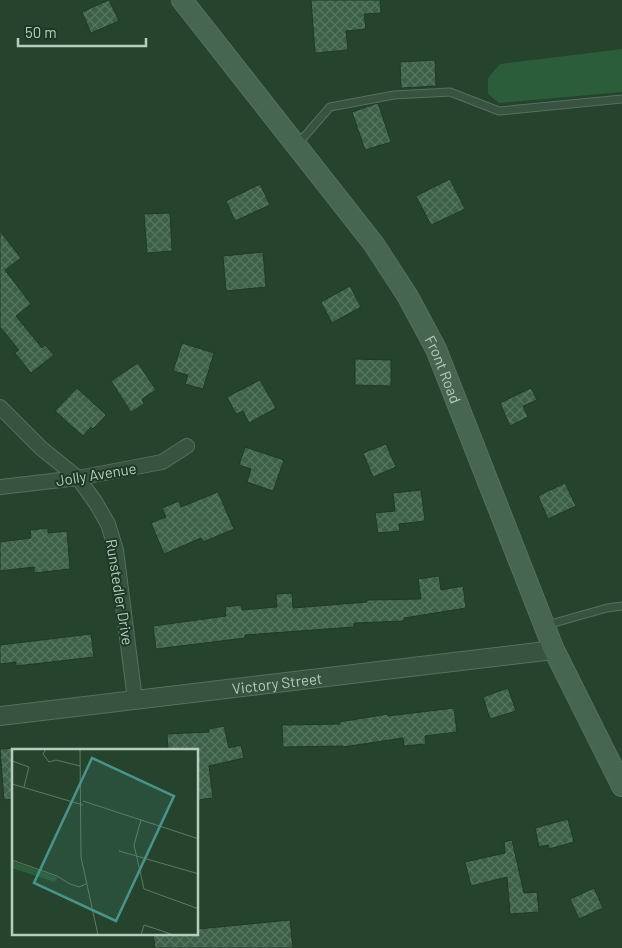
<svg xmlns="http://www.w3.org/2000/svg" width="622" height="948" viewBox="0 0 622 948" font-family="Barlow,sans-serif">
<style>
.water{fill:#2b5d3a}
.building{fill:url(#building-cross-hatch);stroke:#203a28}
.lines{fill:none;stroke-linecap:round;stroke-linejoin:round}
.service-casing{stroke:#57705f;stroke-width:9}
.minor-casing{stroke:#57705f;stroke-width:16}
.tertiary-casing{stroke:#57705f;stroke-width:20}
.secondary-casing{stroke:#57705f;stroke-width:22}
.service{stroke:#395341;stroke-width:7}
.minor{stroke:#395341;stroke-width:14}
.tertiary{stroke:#395341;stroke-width:18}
.secondary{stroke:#476651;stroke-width:20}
.labels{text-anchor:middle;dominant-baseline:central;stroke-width:4;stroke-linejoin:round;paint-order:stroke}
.street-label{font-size:15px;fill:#b6cdbe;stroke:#1e3826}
.inset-road{fill:none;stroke:#5f7a67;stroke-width:1}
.view{fill:#49948a;fill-opacity:0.15;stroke:#49948a;stroke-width:2.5}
.inset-edge{fill:none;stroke:#b6cdbe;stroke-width:2.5}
</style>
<defs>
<pattern id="building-cross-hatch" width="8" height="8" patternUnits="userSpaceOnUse" patternTransform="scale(1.25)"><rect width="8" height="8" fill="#3d6148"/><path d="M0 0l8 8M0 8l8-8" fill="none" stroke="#577661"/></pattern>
</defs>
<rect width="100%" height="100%" fill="#25432d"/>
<polygon class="water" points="622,49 622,92 499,103 488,94 488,78 500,64"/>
<g class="building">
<polygon points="109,0 119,21 91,33 82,12"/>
<polygon points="311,0 380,0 381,13 364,14 366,29 346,31 348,50 315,53"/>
<polygon points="435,60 436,86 401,88 400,62"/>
<polygon points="378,103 391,142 365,150 352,112"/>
<polygon points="450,179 465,209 431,225 416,196"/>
<polygon points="260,184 270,205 235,221 226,201"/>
<polygon points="170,213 172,251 147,253 144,214"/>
<polygon points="0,231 21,258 5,270 31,304 16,316 42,348 45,345 54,355 31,373 15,353 19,350 0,327"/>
<polygon points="263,252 266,287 226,291 223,256"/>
<polygon points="350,286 361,307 332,323 321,302"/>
<polygon points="182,343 214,353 203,389 185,384 188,375 173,371"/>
<polygon points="355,359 391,360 391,386 355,385"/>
<polygon points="138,363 156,390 142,399 144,404 131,412 111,381"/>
<polygon points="260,380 276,408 249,423 243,411 236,414 227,397"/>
<polygon points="77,388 106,415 93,429 91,427 83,436 55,411"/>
<polygon points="531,388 537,400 523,406 528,417 510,426 500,403"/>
<polygon points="386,444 396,467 373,477 363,453"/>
<polygon points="245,447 284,460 273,491 247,482 251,469 239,465"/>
<polygon points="565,483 576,506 548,519 538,496"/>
<polygon points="421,490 425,521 399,524 400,531 378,533 375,513 395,511 393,493"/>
<polygon points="218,492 234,529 203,542 201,538 164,554 151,523 166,517 162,508 179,501 181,507"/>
<polygon points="48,528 48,533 67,531 70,569 34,573 34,567 0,571 0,542 31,538 30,530"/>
<polygon points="439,576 441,590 463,586 466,608 404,618 404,621 354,623 354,627 245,635 245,638 156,649 153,626 226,616 225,607 241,605 242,610 277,607 276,594 292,593 293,608 367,602 367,600 421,599 418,579"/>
<polygon points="91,634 94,657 16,666 16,662 0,664 0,645"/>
<polygon points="508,688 516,711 490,719 483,697"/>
<polygon points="454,708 457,732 425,736 426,744 404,746 403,738 343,747 343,746 283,747 282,725 340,724 339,722 388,714 388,716"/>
<polygon points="224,726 229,748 241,745 244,758 209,766 213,798 198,800 198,750 168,750 167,734 209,732 209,729"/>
<polygon points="14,748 14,799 4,800 0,749"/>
<polygon points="568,819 574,842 549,849 548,845 539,847 535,828"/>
<polygon points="512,840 524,893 537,892 539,912 510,914 507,877 471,886 465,862 505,853 504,842"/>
<polygon points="594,888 603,908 579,919 570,899"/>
<polygon points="290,920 293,948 155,948 153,934 198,934 198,929"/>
</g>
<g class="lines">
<defs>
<g id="service">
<polyline points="297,145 330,107 394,95 450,92 499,111 622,99"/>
<polyline points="547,625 607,608 622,606"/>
</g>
<g id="minor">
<polyline points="0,407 41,448 78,478 96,503 108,524 116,550 135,700"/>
<polyline points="0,487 78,478 162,462 187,446"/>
</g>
<g id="tertiary">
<path id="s1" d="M0,716L554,650"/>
</g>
<g id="secondary">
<path id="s2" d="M182,0L373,243L407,295L436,349L554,650L622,786"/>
</g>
</defs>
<use href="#service" class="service-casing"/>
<use href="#minor" class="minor-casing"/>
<use href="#tertiary" class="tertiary-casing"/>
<use href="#secondary" class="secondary-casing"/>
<use href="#service" class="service"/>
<use href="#minor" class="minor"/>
<use href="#tertiary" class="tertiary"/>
<use href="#secondary" class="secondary"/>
</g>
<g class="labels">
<g class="street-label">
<text stroke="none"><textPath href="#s2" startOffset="454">Front Road</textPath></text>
<text transform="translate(96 474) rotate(-9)">Jolly Avenue</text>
<text transform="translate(120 592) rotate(81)">Runstedler Drive</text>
<text stroke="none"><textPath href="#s1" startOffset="279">Victory Street</textPath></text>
</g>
</g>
<g transform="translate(12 749)">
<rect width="186" height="186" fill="#25432d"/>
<path d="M0,112L45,128V130L42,133L0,119Z" fill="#2b5d3a"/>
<path class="inset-road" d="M34,0L31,5L37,13L44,11L68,17M68,0L69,108L86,186M0,12L17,18L12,38M0,35L71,56M71,52L187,90M129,71L122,96L132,140L187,160M107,102L187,125M0,111L45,127L58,135L67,138L74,135M129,186L132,176L162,186"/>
<path class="view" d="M80,9L162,47L104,172L22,134Z"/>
<rect width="186" height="186" class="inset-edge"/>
</g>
<path d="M18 38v8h128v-8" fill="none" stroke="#b6cdbe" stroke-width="2.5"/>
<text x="25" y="38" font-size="15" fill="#b6cdbe" stroke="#1e3826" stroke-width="4" paint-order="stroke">50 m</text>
</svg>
